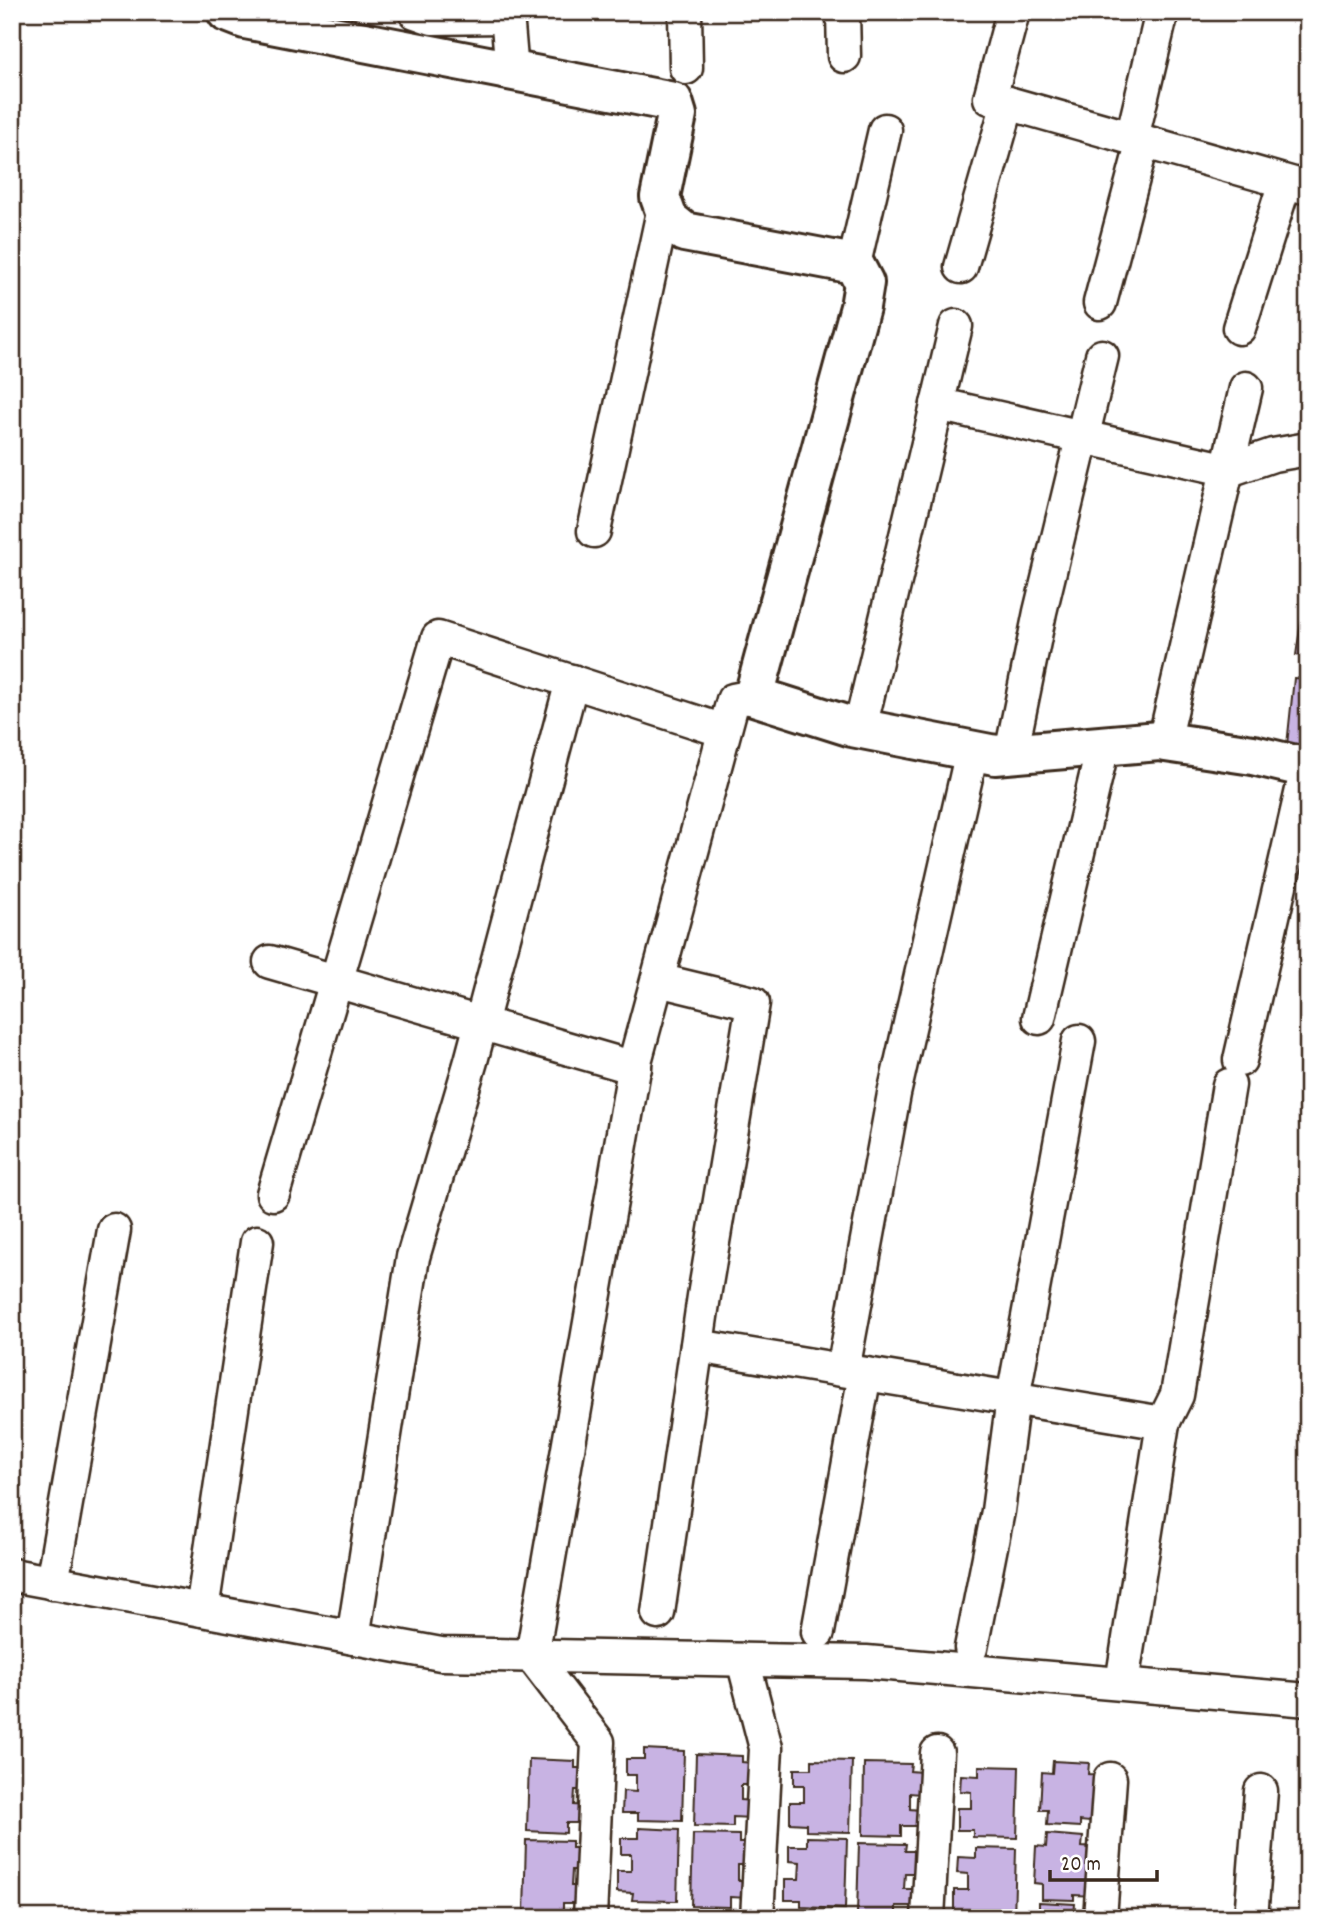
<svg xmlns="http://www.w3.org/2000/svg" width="1320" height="1930" viewBox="0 0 1320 1930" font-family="Dekko,sans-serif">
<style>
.building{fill:#c8b3e3;stroke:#3b2a1e;stroke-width:2}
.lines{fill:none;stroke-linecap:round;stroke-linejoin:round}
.minor-casing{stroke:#3b2a1e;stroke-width:37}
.tertiary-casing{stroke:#3b2a1e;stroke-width:44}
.minor{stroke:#fff;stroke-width:32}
.tertiary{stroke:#fff;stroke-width:38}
</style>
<rect width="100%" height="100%" fill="#fff"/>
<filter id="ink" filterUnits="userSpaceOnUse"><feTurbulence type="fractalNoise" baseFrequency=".0143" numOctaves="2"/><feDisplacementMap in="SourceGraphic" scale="14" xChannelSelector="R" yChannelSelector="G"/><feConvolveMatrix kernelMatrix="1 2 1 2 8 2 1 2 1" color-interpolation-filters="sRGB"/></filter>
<g filter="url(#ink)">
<g class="building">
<polygon points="1306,589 1308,589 1308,656 1296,655"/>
<polygon points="1294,678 1308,679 1308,747 1287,745"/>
<polygon points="644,1749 684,1751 682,1821 638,1820 638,1813 622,1813 623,1791 636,1792 636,1775 626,1775 626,1759 644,1759"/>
<polygon points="696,1754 742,1756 742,1762 753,1763 752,1785 741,1785 741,1800 752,1801 751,1818 733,1817 733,1827 694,1826"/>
<polygon points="529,1759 575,1761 575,1768 586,1768 585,1790 575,1790 574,1805 585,1806 584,1823 566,1823 566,1833 527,1831"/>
<polygon points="812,1760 852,1761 850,1832 806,1831 806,1824 790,1823 790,1802 804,1802 804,1785 794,1785 794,1769 812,1769"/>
<polygon points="1053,1761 1089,1763 1088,1774 1102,1775 1100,1823 1080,1821 1080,1827 1047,1825 1048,1810 1040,1810 1042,1772 1052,1773"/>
<polygon points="864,1763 911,1764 910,1771 921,1772 920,1794 910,1793 910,1809 920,1810 919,1826 901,1826 901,1836 863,1835"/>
<polygon points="979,1766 1019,1767 1017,1838 973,1837 973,1830 957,1830 957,1808 971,1808 971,1792 960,1791 961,1775 979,1776"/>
<polygon points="639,1828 679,1830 677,1901 632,1900 633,1893 617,1892 617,1871 631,1871 631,1854 621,1854 621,1838 639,1838"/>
<polygon points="693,1834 739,1835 739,1843 750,1843 749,1865 738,1865 738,1880 748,1881 748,1898 730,1897 730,1907 691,1906"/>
<polygon points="1047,1834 1083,1837 1082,1847 1096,1848 1094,1896 1074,1895 1074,1900 1042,1899 1042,1884 1034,1883 1036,1846 1046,1847"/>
<polygon points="807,1837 847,1838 845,1909 801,1907 801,1900 785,1900 785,1879 799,1879 800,1862 789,1861 789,1846 807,1846"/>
<polygon points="526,1840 572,1841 572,1848 583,1848 582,1870 572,1870 571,1886 581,1886 581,1903 563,1903 563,1913 524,1912"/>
<polygon points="859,1843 906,1844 905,1851 916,1851 916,1873 905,1873 904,1889 914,1889 914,1906 896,1906 896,1916 857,1914"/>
<polygon points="976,1848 1016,1849 1014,1918 970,1918 970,1912 954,1912 954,1890 968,1890 968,1874 957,1873 958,1857 976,1858"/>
<polygon points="1039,1902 1075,1904 1074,1915 1089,1918 1029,1918 1029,1914 1039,1914"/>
<polygon points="637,1909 676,1910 676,1918 636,1918"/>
<polygon points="688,1913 734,1914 734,1918 688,1918"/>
</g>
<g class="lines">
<defs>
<g id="minor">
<polyline points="415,12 432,18 502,17 510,12"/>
<polyline points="685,12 686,68"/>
<polyline points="843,12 844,56"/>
<polyline points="1013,12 990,98 1308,188"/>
<polyline points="507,14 512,72"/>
<polyline points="1132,138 1162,12"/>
<polyline points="854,264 885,130"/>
<polyline points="961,267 1008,103"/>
<polyline points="1100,303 1143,141"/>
<polyline points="1239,328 1285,182"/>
<polyline points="937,404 1229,470 1273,455 1308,449"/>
<polyline points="594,531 664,207"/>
<polyline points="860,728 956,326"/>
<polyline points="1164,742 1246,388"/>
<polyline points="1011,754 1040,612 1102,356"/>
<polyline points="270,962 635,1068"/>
<polyline points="658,980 753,1003 704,1296 658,1613"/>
<polyline points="1039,1018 1103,746"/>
<polyline points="1240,1060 1307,768"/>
<polyline points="273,1194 438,638 724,731"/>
<polyline points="697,1346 1163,1423 1122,1683"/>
<polyline points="843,1370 894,1094 972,751"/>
<polyline points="1163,1423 1177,1395 1229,1085"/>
<polyline points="12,1575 441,1654 866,1662 1308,1700"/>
<polyline points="52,1583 114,1230"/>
<polyline points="202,1610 257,1242"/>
<polyline points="818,1632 865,1374"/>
<polyline points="353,1638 413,1257 471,1061 572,681"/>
<polyline points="971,1648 998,1511 1013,1398 1079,1041"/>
<polyline points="743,1660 766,1748 757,1918"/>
<polyline points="590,1918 598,1742 532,1656 636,1058 733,700 754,696"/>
<polyline points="928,1918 937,1753"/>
<polyline points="1100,1918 1110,1779"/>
<polyline points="1251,1918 1261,1791"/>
</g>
<polyline id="tertiary" points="227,12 245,19 673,102 677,115 660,197 668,219 684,232 854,264 864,283 860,307 754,696 852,727 995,755 1159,741 1253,755 1308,768"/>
</defs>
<use href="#minor" class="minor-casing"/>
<use href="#tertiary" class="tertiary-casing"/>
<use href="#minor" class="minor"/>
<use href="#tertiary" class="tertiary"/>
</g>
</g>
<rect width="1320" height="1930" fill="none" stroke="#fff" stroke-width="42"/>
<rect x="21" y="21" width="1278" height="1888" fill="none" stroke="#3b2a1e" stroke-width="2.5" filter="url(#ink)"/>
<path d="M1050 1870v10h107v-10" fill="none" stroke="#3b2a1e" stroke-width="3.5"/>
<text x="1061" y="1870" font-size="21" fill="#3b2a1e" stroke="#ffffff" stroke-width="5" paint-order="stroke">20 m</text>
</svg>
